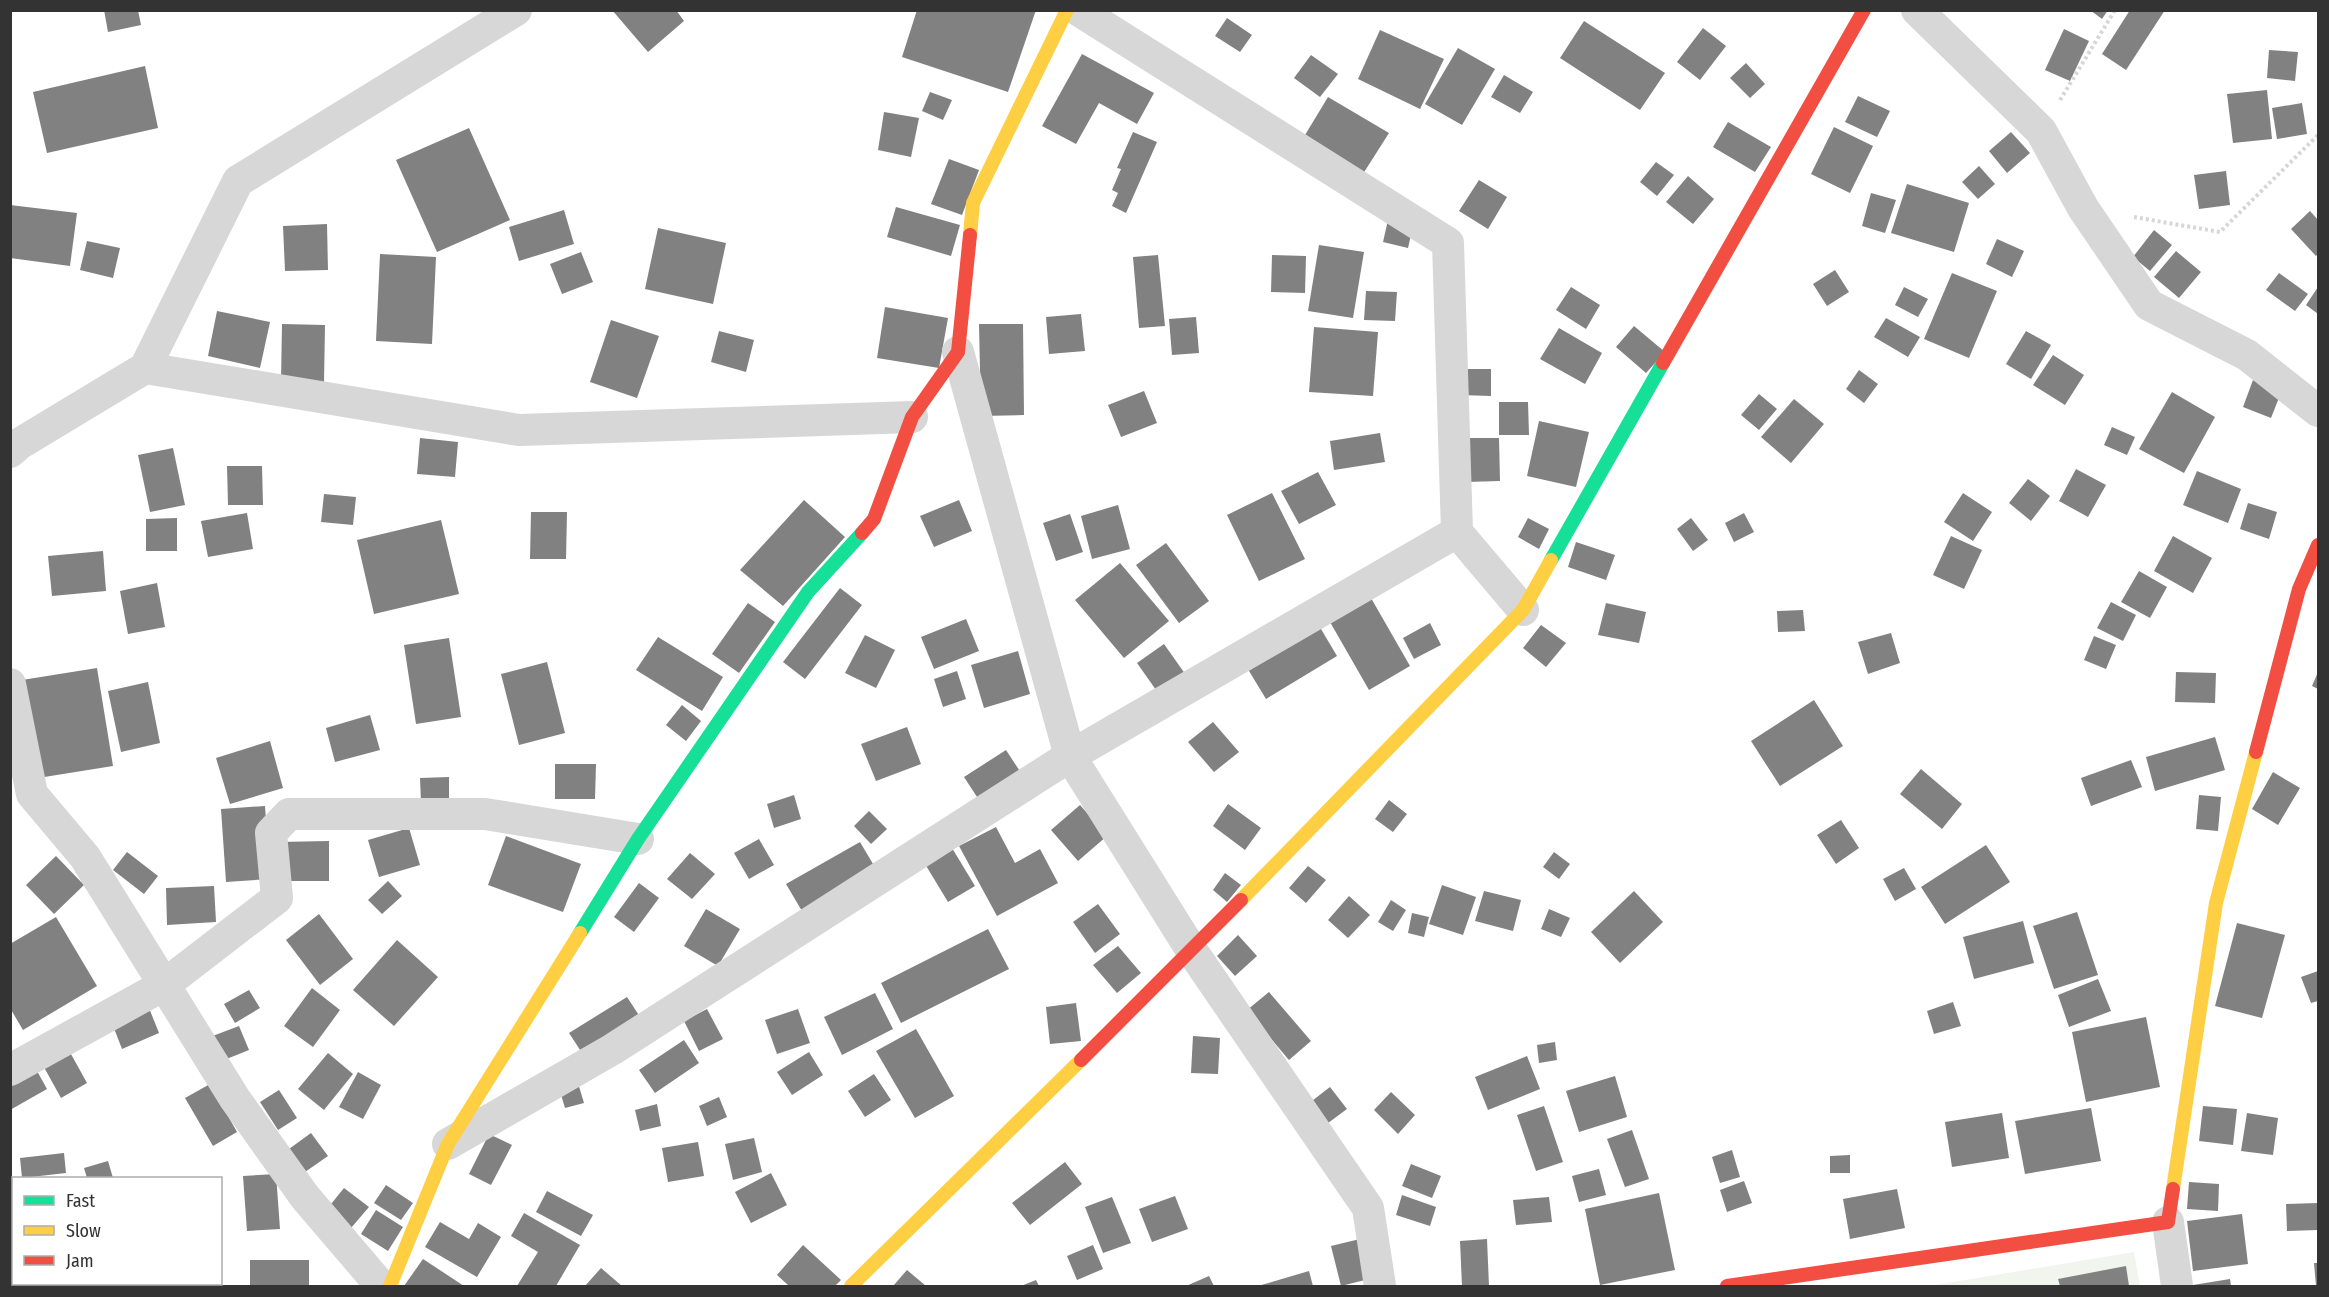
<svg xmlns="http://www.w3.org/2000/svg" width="2329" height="1297" viewBox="0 0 2329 1297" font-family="'Fira Sans Condensed',sans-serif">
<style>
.green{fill:#f1f5ed}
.building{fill:#818181}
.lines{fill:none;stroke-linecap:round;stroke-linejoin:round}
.path{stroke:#d6d6d6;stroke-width:4;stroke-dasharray:3 3;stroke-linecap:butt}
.street{stroke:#d7d7d7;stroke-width:32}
.fast{stroke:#16e098;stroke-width:14}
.slow{stroke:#ffcf43;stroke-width:14}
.jam{stroke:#f24e42;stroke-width:14}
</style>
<rect width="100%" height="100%" fill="#fff"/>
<polygon class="green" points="2134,1252 2140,1286 1929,1286"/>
<g class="building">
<polygon points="104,10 138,10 141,25 108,32"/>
<polygon points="612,10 676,10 684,21 648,52"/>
<polygon points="917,10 1036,10 1008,92 902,57"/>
<polygon points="2090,10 2108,10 2102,19"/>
<polygon points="2130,10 2165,10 2126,70 2102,54"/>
<polygon points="1227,18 1252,35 1240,52 1215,36"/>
<polygon points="1584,21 1665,73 1640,110 1560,58"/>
<polygon points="1703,28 1726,46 1700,80 1677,62"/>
<polygon points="2064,29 2089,41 2070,81 2045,70"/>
<polygon points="1380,30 1444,59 1420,109 1358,79"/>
<polygon points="1458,48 1495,69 1462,125 1425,104"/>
<polygon points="2269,50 2298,52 2295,81 2267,78"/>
<polygon points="1082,54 1154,93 1137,124 1099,103 1076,144 1042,126"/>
<polygon points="1311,55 1338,74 1320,97 1294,78"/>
<polygon points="1746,63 1765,84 1750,98 1730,78"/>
<polygon points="145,66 158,128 47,153 33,92"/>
<polygon points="1504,75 1533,92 1520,113 1491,97"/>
<polygon points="2267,90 2272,139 2233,143 2227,94"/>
<polygon points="930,92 952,100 943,120 922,111"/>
<polygon points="1858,96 1890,111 1877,137 1845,122"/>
<polygon points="1328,97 1389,133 1361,177 1302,140"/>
<polygon points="2302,103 2307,134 2277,139 2272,108"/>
<polygon points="884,112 919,118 911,157 878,150"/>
<polygon points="1728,122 1771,147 1755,172 1713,147"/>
<polygon points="1834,127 1873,146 1850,193 1811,174"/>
<polygon points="469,128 510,220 437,252 396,160"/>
<polygon points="1133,132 1157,142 1126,213 1112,206 1118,193 1112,190 1121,169 1117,168"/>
<polygon points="2011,132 2030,153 2007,173 1989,151"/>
<polygon points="949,159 979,170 962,215 931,204"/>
<polygon points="1656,162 1674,175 1657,196 1640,182"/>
<polygon points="1979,166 1995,184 1978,199 1962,182"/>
<polygon points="2226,171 2230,205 2199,209 2194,175"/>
<polygon points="1688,176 1714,199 1693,224 1666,202"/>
<polygon points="1479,180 1507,197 1488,229 1459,211"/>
<polygon points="1907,184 1969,203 1954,252 1891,233"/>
<polygon points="1871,193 1896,200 1885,233 1862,226"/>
<polygon points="10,205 77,213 70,266 10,258"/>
<polygon points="896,207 960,225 951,256 887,237"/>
<polygon points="564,210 574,244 519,261 509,227"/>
<polygon points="2310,211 2318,220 2318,254 2316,256 2291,229"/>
<polygon points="1388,220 1413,226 1408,248 1383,242"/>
<polygon points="327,224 328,270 285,271 283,226"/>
<polygon points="658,228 726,243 713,304 645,289"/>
<polygon points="2154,230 2172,245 2150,271 2133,257"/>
<polygon points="1997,239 2024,251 2012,277 1986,264"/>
<polygon points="87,241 120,248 113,278 80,270"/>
<polygon points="1319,245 1364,252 1353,318 1308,311"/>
<polygon points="2176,251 2201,272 2179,298 2154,277"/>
<polygon points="581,252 593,282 562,294 550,264"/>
<polygon points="380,254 436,257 432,344 376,341"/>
<polygon points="1158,255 1165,326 1139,328 1133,257"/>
<polygon points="1272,255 1306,256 1305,293 1271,292"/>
<polygon points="1835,270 1849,292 1827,306 1813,284"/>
<polygon points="1952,273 1997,291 1969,358 1924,339"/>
<polygon points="2279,273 2308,294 2295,311 2266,290"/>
<polygon points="1571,287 1600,305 1586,329 1556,310"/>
<polygon points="1904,287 1928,299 1918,317 1895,305"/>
<polygon points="2318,287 2318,314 2306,305"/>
<polygon points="1366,291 1397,292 1395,321 1364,320"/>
<polygon points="885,307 948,318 939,368 877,358"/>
<polygon points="217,311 270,322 260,368 208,356"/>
<polygon points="1081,314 1085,351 1049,354 1046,317"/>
<polygon points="1196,317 1199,353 1172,355 1169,319"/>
<polygon points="1886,318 1920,337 1908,357 1874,337"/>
<polygon points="611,320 659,336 637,398 590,382"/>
<polygon points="282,324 325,325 324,383 281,382"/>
<polygon points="979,324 1023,324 1024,415 981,416"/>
<polygon points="1634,326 1665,352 1646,373 1616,347"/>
<polygon points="1314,327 1378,332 1373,396 1309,392"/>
<polygon points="1559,328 1602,353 1585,384 1540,359"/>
<polygon points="719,331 754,340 746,372 711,362"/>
<polygon points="2026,331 2051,345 2031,379 2006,364"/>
<polygon points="2053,355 2084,375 2065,405 2033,385"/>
<polygon points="1460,369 1491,369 1491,396 1460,395"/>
<polygon points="1859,370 1878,384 1864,403 1846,389"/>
<polygon points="2253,380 2282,390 2271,418 2243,407"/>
<polygon points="1144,391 1157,423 1121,437 1108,405"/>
<polygon points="2172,392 2215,417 2184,473 2139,449"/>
<polygon points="1759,394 1777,409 1759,430 1741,415"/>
<polygon points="1794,399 1824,424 1791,463 1761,437"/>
<polygon points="1499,402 1528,402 1529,435 1499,435"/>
<polygon points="1539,421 1589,432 1576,487 1527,476"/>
<polygon points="2112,427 2135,437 2127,455 2104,445"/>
<polygon points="1380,433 1385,462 1334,470 1330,441"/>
<polygon points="420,438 458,442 455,477 417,474"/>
<polygon points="1465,438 1499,438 1500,481 1466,482"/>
<polygon points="173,448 185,505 150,512 138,455"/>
<polygon points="227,466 262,466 263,505 228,505"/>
<polygon points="2076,469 2106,485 2088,517 2059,501"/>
<polygon points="2197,471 2241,489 2228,523 2183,505"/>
<polygon points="1318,472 1336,505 1299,524 1281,491"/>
<polygon points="2028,479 2050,496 2031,521 2009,503"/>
<polygon points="1272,493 1305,559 1259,581 1227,515"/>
<polygon points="1963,493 1992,512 1973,541 1944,522"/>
<polygon points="324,494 356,497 353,525 321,522"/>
<polygon points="804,500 845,537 783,606 740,570"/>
<polygon points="959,500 972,531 934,547 920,516"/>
<polygon points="2248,503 2277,512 2269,539 2240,529"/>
<polygon points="1118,505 1130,549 1092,559 1081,516"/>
<polygon points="531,512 567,512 566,559 530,559"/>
<polygon points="247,513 253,549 208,557 201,521"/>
<polygon points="1744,513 1754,532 1734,542 1725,523"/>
<polygon points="1070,514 1083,552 1056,561 1043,523"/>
<polygon points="177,518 177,551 146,551 146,519"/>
<polygon points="1528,518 1549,529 1539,549 1518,537"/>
<polygon points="1691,518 1708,540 1693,551 1677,529"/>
<polygon points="441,520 459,594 374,614 357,540"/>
<polygon points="1951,536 1982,550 1964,589 1933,575"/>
<polygon points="2173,536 2212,558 2193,593 2154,571"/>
<polygon points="1576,542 1615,555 1606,580 1568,567"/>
<polygon points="1166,543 1209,601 1179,623 1136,565"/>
<polygon points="103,551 106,591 52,596 48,556"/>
<polygon points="1120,563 1169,621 1124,658 1075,600"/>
<polygon points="2139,571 2167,587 2150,618 2121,602"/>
<polygon points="157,583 165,627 128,634 120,591"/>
<polygon points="840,588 862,605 805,679 783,662"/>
<polygon points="1371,598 1410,666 1369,690 1330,622"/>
<polygon points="2111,602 2136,615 2123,641 2097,628"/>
<polygon points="748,603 775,622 739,673 712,654"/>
<polygon points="1606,603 1646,612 1639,643 1598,635"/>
<polygon points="1803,610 1805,631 1778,632 1777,611"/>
<polygon points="966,619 979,651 934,669 921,637"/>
<polygon points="1430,623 1441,645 1414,659 1403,638"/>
<polygon points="1318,624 1337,656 1266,699 1246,666"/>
<polygon points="1541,625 1566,643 1546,667 1523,648"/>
<polygon points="1891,633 1900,663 1868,674 1858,642"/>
<polygon points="865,635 895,650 876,688 845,673"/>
<polygon points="2094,636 2116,645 2106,669 2084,660"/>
<polygon points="658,637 723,677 702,711 636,670"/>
<polygon points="449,638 461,717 416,724 404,645"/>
<polygon points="1164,644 1188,678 1161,697 1137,663"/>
<polygon points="1018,651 1030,694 984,708 971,665"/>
<polygon points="547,662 565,733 519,745 501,674"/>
<polygon points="97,668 113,766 38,778 22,680"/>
<polygon points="957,671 966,699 943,707 934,679"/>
<polygon points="2176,672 2216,673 2215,703 2175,702"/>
<polygon points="2318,672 2318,689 2312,686"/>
<polygon points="148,682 160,743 121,752 108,691"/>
<polygon points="1814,700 1843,746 1780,786 1751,741"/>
<polygon points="682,705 701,721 686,741 666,725"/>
<polygon points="370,715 380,750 335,762 326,728"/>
<polygon points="1213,722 1239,752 1214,772 1188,742"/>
<polygon points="907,727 921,764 876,781 861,744"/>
<polygon points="2215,737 2225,770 2155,791 2146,757"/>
<polygon points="270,741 283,788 230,804 216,758"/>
<polygon points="1006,750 1023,776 981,803 964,777"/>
<polygon points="2131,760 2142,787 2091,806 2081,778"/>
<polygon points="555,764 596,764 595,799 555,799"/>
<polygon points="1921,769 1962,804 1942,829 1900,794"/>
<polygon points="2273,772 2300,788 2278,825 2252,809"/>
<polygon points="449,777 449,802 421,802 420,778"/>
<polygon points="794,795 801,819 774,828 767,804"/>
<polygon points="2199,795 2221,797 2218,831 2196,829"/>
<polygon points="1389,800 1407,814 1393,832 1375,819"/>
<polygon points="1228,804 1261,828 1245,850 1213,826"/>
<polygon points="1080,805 1107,836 1078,861 1051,830"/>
<polygon points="265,806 270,879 226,882 221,809"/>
<polygon points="869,811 887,829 871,844 854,826"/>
<polygon points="1841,820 1859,848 1836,864 1817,835"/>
<polygon points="996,827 1015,863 1040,849 1058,883 997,916 959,846"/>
<polygon points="409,828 420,865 379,877 368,840"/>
<polygon points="506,836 581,864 563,912 488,885"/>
<polygon points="759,839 774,865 749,879 734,853"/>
<polygon points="329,841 329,881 278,881 278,842"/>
<polygon points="860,842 876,869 802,911 786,884"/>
<polygon points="1986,845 2010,882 1945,924 1921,887"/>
<polygon points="952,848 975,886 948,902 925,864"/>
<polygon points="127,852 158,876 144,894 113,870"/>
<polygon points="1554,852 1570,864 1559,879 1543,867"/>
<polygon points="690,853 715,874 692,899 667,879"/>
<polygon points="56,856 84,885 54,914 26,885"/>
<polygon points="1308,866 1326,880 1306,903 1289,888"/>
<polygon points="1904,868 1916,889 1895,901 1883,879"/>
<polygon points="1225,873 1241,885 1227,902 1213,890"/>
<polygon points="388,881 402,896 382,914 368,900"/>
<polygon points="639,883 659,898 634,932 614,917"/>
<polygon points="1442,885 1476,897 1463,935 1429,924"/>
<polygon points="214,886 216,922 167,925 166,888"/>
<polygon points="1484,891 1521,900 1513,931 1475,921"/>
<polygon points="1634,891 1663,922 1620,963 1591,932"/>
<polygon points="1349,896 1370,915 1348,938 1328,920"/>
<polygon points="1391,900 1406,910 1393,931 1378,922"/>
<polygon points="1098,904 1120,934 1095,953 1073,922"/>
<polygon points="706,909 740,929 718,966 684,946"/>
<polygon points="1549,909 1570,918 1561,937 1541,929"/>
<polygon points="2077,912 2098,975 2054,989 2033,926"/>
<polygon points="1412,913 1429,917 1424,937 1408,933"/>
<polygon points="319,914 353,959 320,985 286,940"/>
<polygon points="56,917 97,986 23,1030 10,1008 10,944"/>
<polygon points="2023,921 2034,963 1974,979 1963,937"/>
<polygon points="2237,923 2285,935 2262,1018 2215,1006"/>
<polygon points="988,929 1009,969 901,1023 881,983"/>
<polygon points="1238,935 1257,956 1235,976 1217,956"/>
<polygon points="397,940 438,977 394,1026 353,990"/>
<polygon points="1118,946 1141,973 1117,993 1093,965"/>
<polygon points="2318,971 2318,1001 2311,1003 2301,977"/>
<polygon points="2098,979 2111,1011 2069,1027 2058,995"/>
<polygon points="312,988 340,1010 313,1047 284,1026"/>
<polygon points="249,990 260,1008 235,1023 224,1004"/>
<polygon points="1269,992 1311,1041 1289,1060 1247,1010"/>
<polygon points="875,993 893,1029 842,1055 824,1017"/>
<polygon points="627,997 644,1023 586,1059 569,1033"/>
<polygon points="1953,1002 1961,1026 1934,1034 1927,1011"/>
<polygon points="1076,1003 1081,1041 1050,1044 1046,1007"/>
<polygon points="149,1008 159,1033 122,1049 112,1023"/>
<polygon points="707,1009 723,1039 699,1051 684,1021"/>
<polygon points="798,1009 810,1043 777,1054 765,1020"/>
<polygon points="2146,1017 2160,1087 2086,1102 2072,1032"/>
<polygon points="239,1026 249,1050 219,1062 210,1037"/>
<polygon points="916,1029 954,1096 915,1118 876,1051"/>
<polygon points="1193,1036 1220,1038 1218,1074 1191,1073"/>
<polygon points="684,1040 699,1063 655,1093 639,1070"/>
<polygon points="1555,1042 1557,1060 1539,1063 1537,1045"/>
<polygon points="66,1045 87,1083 61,1098 40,1060"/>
<polygon points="809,1052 823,1075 792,1095 777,1072"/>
<polygon points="328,1053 353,1074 324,1110 298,1089"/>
<polygon points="1527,1056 1540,1089 1488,1110 1475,1077"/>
<polygon points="32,1062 47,1089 10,1110 10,1075"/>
<polygon points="358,1072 381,1085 363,1119 339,1107"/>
<polygon points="874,1074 891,1100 865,1117 848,1091"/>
<polygon points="1615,1076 1627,1117 1579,1132 1566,1091"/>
<polygon points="578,1083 584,1103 565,1108 559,1088"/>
<polygon points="210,1084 237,1132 213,1146 185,1098"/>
<polygon points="1330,1087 1347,1109 1324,1126 1308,1104"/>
<polygon points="279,1090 297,1118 278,1130 260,1102"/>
<polygon points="1391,1092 1415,1115 1398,1134 1374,1110"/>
<polygon points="719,1097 727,1117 707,1126 699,1106"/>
<polygon points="657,1104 661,1126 640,1131 635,1110"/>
<polygon points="1544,1106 1563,1162 1536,1171 1517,1115"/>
<polygon points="2203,1106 2237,1109 2233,1145 2199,1141"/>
<polygon points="2091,1108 2101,1161 2025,1174 2015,1121"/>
<polygon points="2002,1113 2009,1158 1952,1167 1945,1122"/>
<polygon points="2247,1113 2278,1118 2273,1155 2241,1151"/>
<polygon points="1632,1130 1649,1179 1625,1187 1607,1139"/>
<polygon points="311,1133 328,1156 305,1172 289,1149"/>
<polygon points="489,1134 512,1145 491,1185 469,1174"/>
<polygon points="754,1138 762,1172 733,1180 725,1144"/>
<polygon points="698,1142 704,1176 668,1182 662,1148"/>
<polygon points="1732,1150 1740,1177 1720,1183 1712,1157"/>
<polygon points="64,1153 66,1173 22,1178 20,1158"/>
<polygon points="1850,1155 1850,1173 1830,1173 1830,1156"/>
<polygon points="108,1161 113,1178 87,1178 84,1168"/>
<polygon points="1065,1162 1082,1184 1030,1225 1012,1203"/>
<polygon points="1411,1164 1441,1176 1432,1198 1402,1186"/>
<polygon points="1599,1169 1606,1195 1579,1202 1572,1176"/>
<polygon points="771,1173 787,1205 751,1223 735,1192"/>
<polygon points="276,1174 280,1229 247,1231 243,1176"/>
<polygon points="1744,1181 1752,1203 1727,1212 1720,1190"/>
<polygon points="2189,1182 2219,1184 2218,1211 2187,1209"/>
<polygon points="386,1185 413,1203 401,1220 374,1203"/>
<polygon points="344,1188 369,1207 351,1228 327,1209"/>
<polygon points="1897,1189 1905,1228 1850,1239 1843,1199"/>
<polygon points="547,1191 593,1215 581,1236 536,1212"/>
<polygon points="1659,1193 1675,1270 1600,1285 1585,1209"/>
<polygon points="1402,1195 1436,1207 1430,1226 1396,1215"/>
<polygon points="1175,1196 1188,1229 1152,1242 1139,1209"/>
<polygon points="1112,1197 1131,1243 1103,1253 1085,1207"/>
<polygon points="1549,1197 1552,1222 1516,1225 1513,1200"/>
<polygon points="2318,1203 2318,1230 2287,1231 2286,1204"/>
<polygon points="376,1210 403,1227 388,1251 361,1234"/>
<polygon points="524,1213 580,1245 556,1286 517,1286 538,1252 511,1236"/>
<polygon points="2242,1214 2248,1264 2193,1271 2187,1221"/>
<polygon points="440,1222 469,1239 478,1223 501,1237 477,1277 425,1247"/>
<polygon points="1360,1239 1369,1279 1341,1286 1331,1246"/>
<polygon points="1487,1239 1489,1286 1462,1286 1460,1241"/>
<polygon points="803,1245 841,1280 835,1286 789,1286 777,1275"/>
<polygon points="1093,1245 1103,1269 1077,1280 1067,1256"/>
<polygon points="423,1259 464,1286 404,1286"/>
<rect x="250" y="1260" width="59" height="26"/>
<polygon points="2314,1263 2318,1263 2318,1286 2316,1286"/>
<polygon points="2126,1266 2129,1286 2060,1286 2058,1279"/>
<polygon points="601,1268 622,1286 585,1286"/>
<polygon points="907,1270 926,1286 893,1286"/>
<polygon points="1309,1271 1313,1286 1258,1286"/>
<polygon points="1209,1276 1214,1286 1186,1286"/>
<polygon points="2230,1279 2231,1286 2193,1286 2193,1285"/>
<polygon points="1036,1280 1039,1286 1021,1286"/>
<rect x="133" y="1284" width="50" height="2"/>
</g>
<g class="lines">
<g class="path">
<polyline points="2060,100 2115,10"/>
<polyline points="2134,217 2220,232 2318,135"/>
</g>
<g class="street">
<polyline points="1078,10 1448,243 1457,532 1523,610"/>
<polyline points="1917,10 2041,131 2083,208 2149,305 2247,355 2318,411"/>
<polyline points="958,352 1070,756 1192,951 1368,1208 1380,1286"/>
<polyline points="145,368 519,430 912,417"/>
<polyline points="10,452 19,444 145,368 238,181 516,10"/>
<polyline points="10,684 32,794 85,857 235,1099 305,1197 381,1286"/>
<polyline points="10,1070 164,985 277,898 271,833 289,814 485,814 638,839"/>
<polyline points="448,1144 613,1049 1070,756 1457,532"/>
<polyline points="2168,1222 2177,1286"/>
</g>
<g class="fast">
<polyline points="1551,560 1663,363"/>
<polyline points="580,933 638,839 808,592 862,533"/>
</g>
<g class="slow">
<polyline points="970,235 973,203 1067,10"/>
<polyline points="1241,900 1523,610 1551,560"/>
<polyline points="2173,1189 2216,903 2256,752"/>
<polyline points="390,1286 448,1144 580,933"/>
<polyline points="851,1286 1081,1060"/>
</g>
<g class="jam">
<polyline points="1663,363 1864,10"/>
<polyline points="862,533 874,519 912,417 958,352 970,235"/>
<polyline points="2256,752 2299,589 2318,545"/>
<polyline points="1081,1060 1241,900"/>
<polyline points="1727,1286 2168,1222 2173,1189"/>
</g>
</g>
<rect width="2329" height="1297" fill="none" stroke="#333333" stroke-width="24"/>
<rect x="12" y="1177" width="210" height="108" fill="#ffffff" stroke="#adadad" stroke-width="1.5"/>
<rect x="24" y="1196" width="30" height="9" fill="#16e098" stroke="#adadad" stroke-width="1.5"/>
<text x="66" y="1207" font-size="18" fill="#333333">Fast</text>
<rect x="24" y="1226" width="30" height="9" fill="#ffcf43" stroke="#adadad" stroke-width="1.5"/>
<text x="66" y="1237" font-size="18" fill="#333333">Slow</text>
<rect x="24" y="1256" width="30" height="9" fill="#f24e42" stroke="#adadad" stroke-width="1.5"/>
<text x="66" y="1267" font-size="18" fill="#333333">Jam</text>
</svg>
